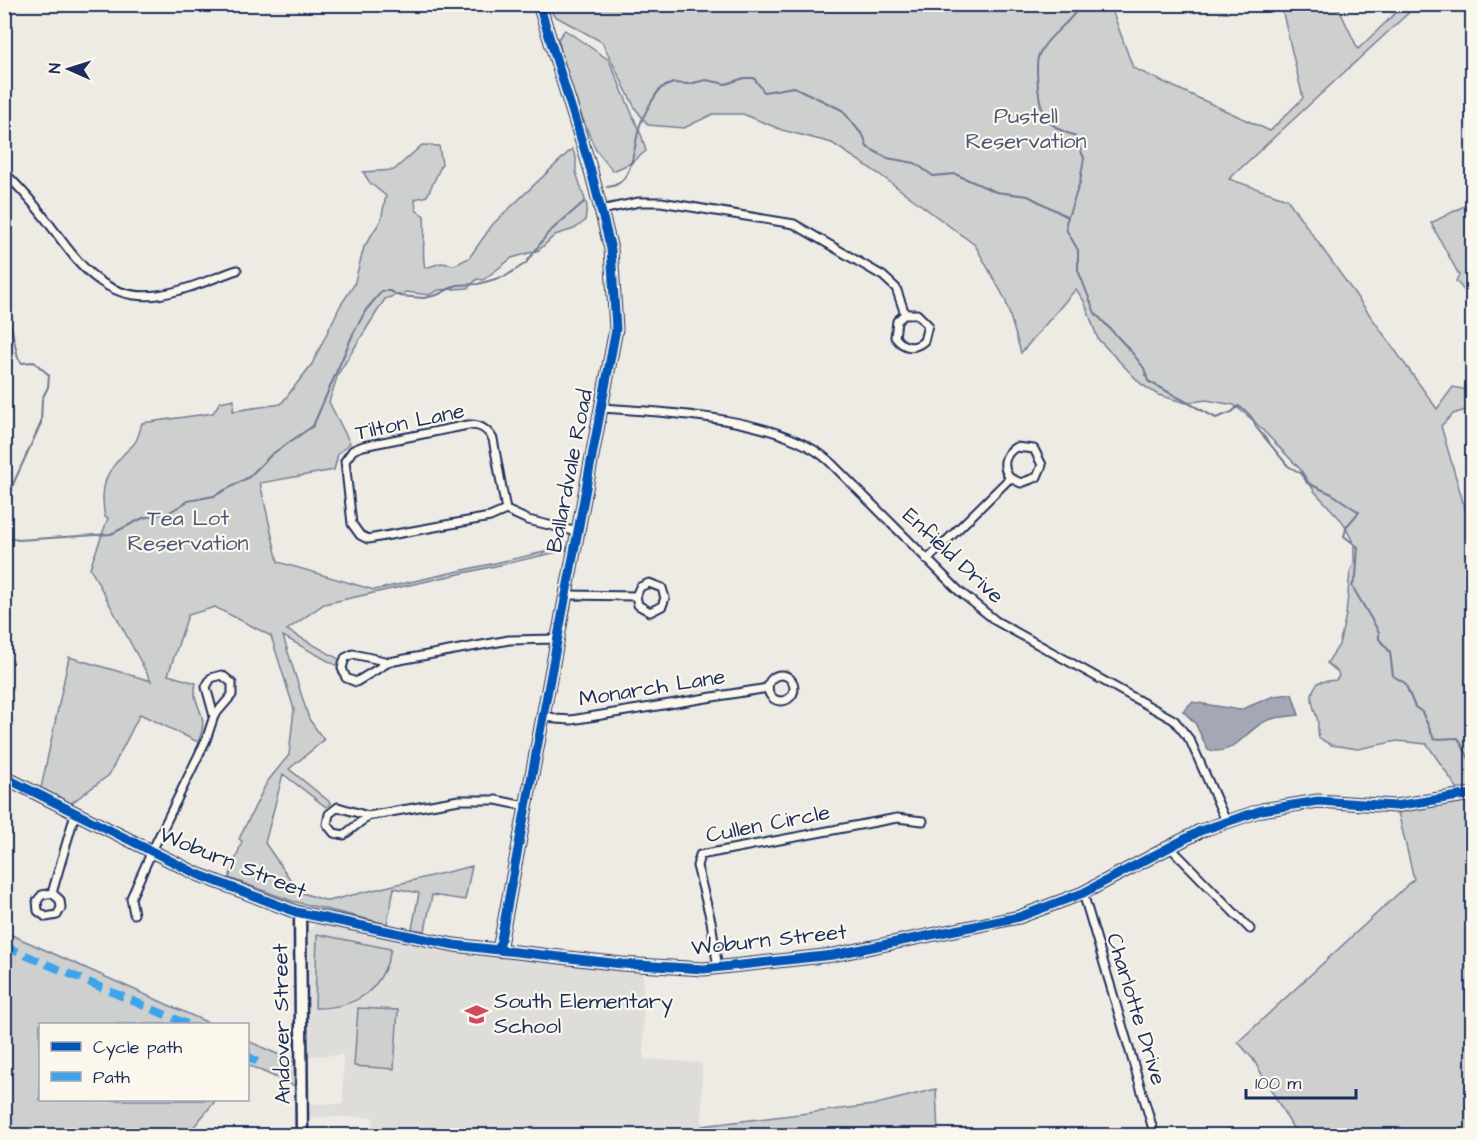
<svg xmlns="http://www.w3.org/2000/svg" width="1477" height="1140" viewBox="0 0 1477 1140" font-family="'Architects Daughter',sans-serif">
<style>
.built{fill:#deddda}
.green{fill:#cecfcf;stroke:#747f96;stroke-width:1.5}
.water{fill:#a3a8b4;stroke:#6d7892;stroke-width:1.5}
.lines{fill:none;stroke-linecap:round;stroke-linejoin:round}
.stream{stroke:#6d7892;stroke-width:2}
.street-casing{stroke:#1b2f5e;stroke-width:11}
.secondary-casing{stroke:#1b2f5e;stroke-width:15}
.street{stroke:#fbf7ec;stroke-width:7}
.secondary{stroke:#fbf7ec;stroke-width:10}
.quiet{stroke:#3da3ed;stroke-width:8;stroke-dasharray:15 8;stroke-linecap:butt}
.cycleway-casing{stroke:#fbf7ec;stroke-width:13}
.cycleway{stroke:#0057b8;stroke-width:9}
.labels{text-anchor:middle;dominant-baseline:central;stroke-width:4.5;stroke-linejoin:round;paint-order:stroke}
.park-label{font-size:22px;fill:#48577a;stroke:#fbf7ec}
.street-label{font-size:22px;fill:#1b2f5e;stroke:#fbf7ec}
.poi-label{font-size:22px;fill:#1b2f5e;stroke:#fbf7ec;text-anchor:start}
</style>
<rect width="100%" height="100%" fill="#eeebe4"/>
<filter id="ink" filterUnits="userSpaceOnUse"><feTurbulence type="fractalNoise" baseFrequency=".0167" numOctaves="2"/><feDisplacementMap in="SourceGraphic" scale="12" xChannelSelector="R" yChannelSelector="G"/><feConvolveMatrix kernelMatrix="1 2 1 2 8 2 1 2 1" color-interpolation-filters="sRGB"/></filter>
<g filter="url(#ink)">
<polygon class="built" points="317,923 429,948 643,972 644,1059 702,1063 702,1135 374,1136 373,1117 310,1117 310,1104 343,1104 343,1055 309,1056 309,931"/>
<g class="green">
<path d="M550,5H1128L1112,10L1133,68L1270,131L1303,98L1281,5H1337L1358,49L1404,5H1417L1229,179L1287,199L1437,409L1453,387L1472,391V408L1453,414L1441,426L1467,516H1472V789L1459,791L1427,744L1397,741L1358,749L1331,745L1319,738C1317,731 1319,724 1317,718C1313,706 1307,693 1319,682L1336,680L1339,676L1338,672L1327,663L1339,645L1346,615L1350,572L1354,564V544L1342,521L1315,492L1300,469L1254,421L1234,405L1206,400L1186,403L1158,395L1141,384L1098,339L1084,301L1076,289L1021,353L1005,299L975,245L879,174L832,143L782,130L743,114H713L684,128L648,125L635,108L602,42L553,15Z"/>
<polygon points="565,30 609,60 642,137 646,151 631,163 613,171 596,150 588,132 572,91 558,39"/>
<path d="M422,145L439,146L442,164L427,196L415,199L416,210L424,216C426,235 421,250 425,268L441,263L455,265L469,258L493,224L572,149L576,157V172L587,206L585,221L574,229L555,235L539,250L512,258L483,280L477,279L468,288L439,290L429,295L406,292L385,299L338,374L329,402L350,443L338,454L334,470L260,483L278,562L374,590L567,547V550L324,604L287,630L339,659L337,666L283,636L309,719L324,740L289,769L331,803L326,807L283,774L265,843L299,892L328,901L472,866L465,900L432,895L425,931L412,929L419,893L394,888L387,924L292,901L229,878L242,841L239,839L267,782L289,755L294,709L271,636L215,607L188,615L168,675L196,683C190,708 212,712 198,742L140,714L109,775L70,804L41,788L69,657L151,681L90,568L108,518L105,517C98,482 109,467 133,445C138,441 140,429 142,423L213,413L220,402L234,399L233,411L281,404L312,364L340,306L354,285L364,247L381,220L386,196L370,183L363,172L394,170Z"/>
<polygon points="1472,202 1472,300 1456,281 1459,275 1431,223"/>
<polygon points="1472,799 1472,1135 1297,1135 1253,1059 1238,1042 1414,879 1398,812"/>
<polygon points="5,932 211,1024 40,1024 40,1100 216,1100 187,1135 5,1135"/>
<path d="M317,934L391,949C382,991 357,1008 315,1008Z"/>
<polygon points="358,1008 398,1010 394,1069 354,1066"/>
<polygon points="248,1041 295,1062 295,1086 248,1065"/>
<polygon points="936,1089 938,1135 702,1135 702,1126 873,1105"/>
</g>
<path class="water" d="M1292,694L1299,715C1286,717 1274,716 1262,723C1243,734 1234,756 1208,750L1195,723L1183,711L1192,702L1240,710L1274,696Z"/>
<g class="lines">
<g class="stream">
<path d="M1081,4C1070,24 1053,31 1042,49C1037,56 1037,62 1037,71C1038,101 1040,127 1074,135L1084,158L1080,182L1066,223L1067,231L1078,250V270L1095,313L1130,350L1144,368L1148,381L1216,418L1232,412L1238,406C1246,410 1254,418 1256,427L1288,466L1302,474L1307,483L1332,494L1359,512L1347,526L1344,536L1358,547L1356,577L1352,586L1379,632V639L1390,652L1393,676L1405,683L1415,707L1422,712L1434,739L1458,738L1472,764"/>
<path d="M607,187C635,185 633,145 640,125C643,116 654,96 661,88L673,83L689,84L706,80L726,84L744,78H754L764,92L794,87L842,110L864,137L867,147L887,158L915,163L933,176L955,174L996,192L1028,196L1068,217"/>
<polyline points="4,306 7,308 18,358 22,363 34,362 49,375 48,387 42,399 41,423 14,482 4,513"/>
<polyline points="4,531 9,538 19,540 111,534 143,518 170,512 188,501 214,496 249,477 272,454 313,426 353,334 366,310 382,291 390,291 399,296 424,298 437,295 457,285 478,284 506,276 526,263 548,233 584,202"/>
</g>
<defs>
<g id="street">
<path d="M4,172C18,186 32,201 44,217C74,256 100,303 158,295C185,291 211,279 237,270"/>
<path d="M601,210L639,202H661L794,224L883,276L896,288L905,314L897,321L895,337C903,348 914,350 924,341L928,325L917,314H905"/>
<path d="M601,408C666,412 778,417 828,460L959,591L996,621L1174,720L1190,740L1226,821"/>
<path d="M506,510L493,439C487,429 480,424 468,425L363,446L353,450L345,461L352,524L360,535L368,539L490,517L506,510L528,520L578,532"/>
<path d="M927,560L1010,478L1021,483L1037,477L1042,465L1034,449L1016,447C1004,454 1001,466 1010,478"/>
<polyline points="566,595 636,596 640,587 649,583 662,588 665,598 662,606 650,612 638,605 636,596"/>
<polyline points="389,662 356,682 346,678 342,668 345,658 353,654 389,662 509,640 558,639"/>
<circle cx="781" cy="688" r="13"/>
<polyline points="543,714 556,719 571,720 768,688"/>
<polyline points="368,816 344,835 334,833 327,824 329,814 338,807 368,816 459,800 496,800 525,806"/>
<polyline points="1169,846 1250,929"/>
<polyline points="52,893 60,900 61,908 57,915 46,917 38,911 37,901 42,895 52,893 75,814"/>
<polyline points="1083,893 1155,1136"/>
<polyline points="134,914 131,898 152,851 206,740 214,716 232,695 232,683 222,675 211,678 206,687 214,716"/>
<polyline points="718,969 711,921 697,866 700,855 897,818 923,821"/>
</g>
<g id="secondary">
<polyline points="4,777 197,874 296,912 454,945 622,964 704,969 833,955 1019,917 1083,893 1200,831 1262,810 1318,801 1395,806 1472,794"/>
<polyline points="300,913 302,1136"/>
<polyline points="499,950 616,329 611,249 591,171 539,4"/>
</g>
</defs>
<use href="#street" class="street-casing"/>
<use href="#secondary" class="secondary-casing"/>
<use href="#street" class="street"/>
<use href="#secondary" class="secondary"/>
<g class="quiet">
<polyline points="4,946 187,1024"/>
<polyline points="248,1056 257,1062"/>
</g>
<defs>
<g id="cycleway">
<polyline points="4,777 197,874 296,912 454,945 622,964 704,969 833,955 1019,917 1083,893 1200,831 1262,810 1318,801 1395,806 1472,794"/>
<polyline points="499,950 616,329 611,249 591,171 539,4"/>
</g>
</defs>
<use href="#cycleway" class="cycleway-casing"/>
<use href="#cycleway" class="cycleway"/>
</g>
</g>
<defs>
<symbol id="school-bare" viewBox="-9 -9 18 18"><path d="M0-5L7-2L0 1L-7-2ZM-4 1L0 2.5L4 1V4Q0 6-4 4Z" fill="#d1495b" stroke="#fbf7ec" stroke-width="2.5" paint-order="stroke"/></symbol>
</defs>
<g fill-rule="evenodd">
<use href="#school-bare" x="460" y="998" width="33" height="33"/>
</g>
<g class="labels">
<g class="park-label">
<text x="1026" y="116">Pustell<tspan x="1026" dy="25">Reservation</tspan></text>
<text x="188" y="518">Tea Lot<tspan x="188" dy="25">Reservation</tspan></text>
</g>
<g class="street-label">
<text transform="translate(410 422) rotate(-12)">Tilton Lane</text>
<text transform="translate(570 471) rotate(-79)">Ballardvale Road</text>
<text transform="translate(953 556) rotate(43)">Enfield Drive</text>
<text transform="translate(652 688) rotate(-9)">Monarch Lane</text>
<text transform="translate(768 824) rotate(-11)">Cullen Circle</text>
<text transform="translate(233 863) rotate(22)">Woburn Street</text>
<text transform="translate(769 940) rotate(-6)">Woburn Street</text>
<text transform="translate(1136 1009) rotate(73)">Charlotte Drive</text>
<text transform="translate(282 1024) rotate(-91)">Andover Street</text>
</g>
<g class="poi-label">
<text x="494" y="1001">South Elementary<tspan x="494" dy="25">School</tspan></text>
</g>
</g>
<rect width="1477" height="1140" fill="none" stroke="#fbf7ec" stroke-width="24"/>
<rect x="12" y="12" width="1453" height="1116" fill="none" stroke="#1b2f5e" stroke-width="2" filter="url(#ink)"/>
<rect x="39" y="1023" width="210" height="78" fill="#fbf7ec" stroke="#a1a7b3" stroke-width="1.5"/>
<rect x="51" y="1042" width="30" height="9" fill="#0057b8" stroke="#a1a7b3" stroke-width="1.5"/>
<text x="93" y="1053" font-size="18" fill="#1b2f5e">Cycle path</text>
<rect x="51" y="1072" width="30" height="9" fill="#3da3ed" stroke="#a1a7b3" stroke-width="1.5"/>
<text x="93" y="1083" font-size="18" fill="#1b2f5e">Path</text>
<g transform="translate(69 69) rotate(273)" stroke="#fbf7ec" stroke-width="4.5" paint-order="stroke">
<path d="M0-4.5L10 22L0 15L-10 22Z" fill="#1b2f5e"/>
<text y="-9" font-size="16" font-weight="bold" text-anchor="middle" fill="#1b2f5e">N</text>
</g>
<path d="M1246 1089v9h110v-9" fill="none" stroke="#1b2f5e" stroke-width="3"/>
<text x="1255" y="1089" font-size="18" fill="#1b2f5e" stroke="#fbf7ec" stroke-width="4.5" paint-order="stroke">100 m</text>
</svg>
